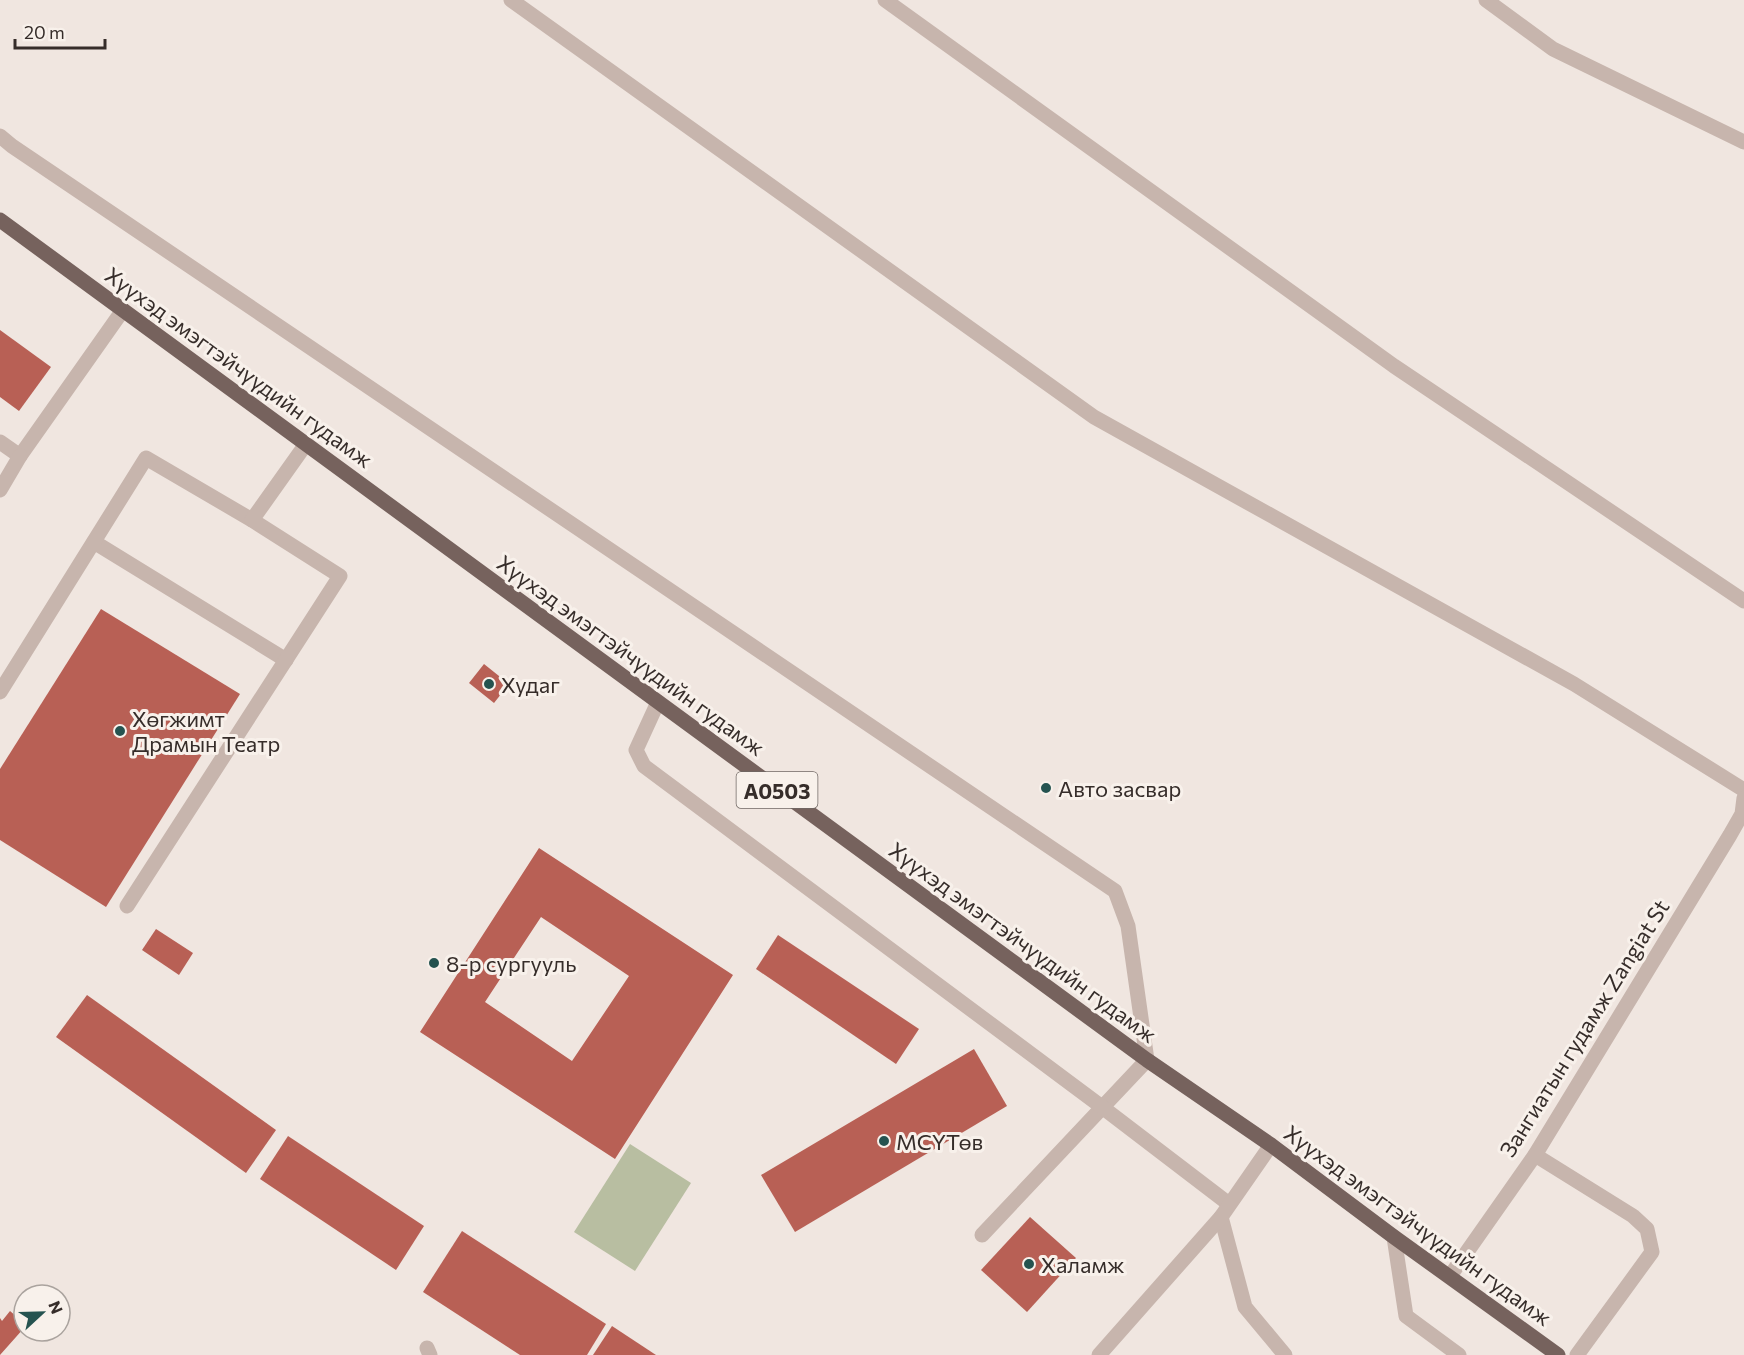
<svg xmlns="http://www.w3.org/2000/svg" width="1744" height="1355" viewBox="0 0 1744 1355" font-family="Commissioner,sans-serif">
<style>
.green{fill:#b8bea1}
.building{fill:#b86055;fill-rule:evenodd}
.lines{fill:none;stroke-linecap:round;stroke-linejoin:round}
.minor{stroke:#c7b5ad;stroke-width:15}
.major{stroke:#76625d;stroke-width:15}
.poi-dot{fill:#255350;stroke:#f8f1eb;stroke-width:2}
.labels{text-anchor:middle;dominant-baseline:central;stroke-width:6;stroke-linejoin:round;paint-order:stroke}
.shield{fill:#f8f1eb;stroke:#706864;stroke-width:1.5}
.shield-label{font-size:21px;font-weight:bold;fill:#362d2a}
.street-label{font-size:22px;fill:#362d2a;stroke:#f8f1eb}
.poi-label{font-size:22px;fill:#362d2a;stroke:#f8f1eb;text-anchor:start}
</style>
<rect width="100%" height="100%" fill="#f0e6e0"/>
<polygon class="green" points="630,1144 691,1183 635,1271 574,1232"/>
<g class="building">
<polygon points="0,330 51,367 19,411 0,397"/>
<polygon points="101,609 240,694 106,907 0,840 0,769"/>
<polygon points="484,664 509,684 494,703 469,683"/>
<path d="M539,848L733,975L615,1159L420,1032ZM541,917L629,976L572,1061L485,1002Z"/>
<polygon points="156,929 193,953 179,975 142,950"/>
<polygon points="778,935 919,1029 896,1064 756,969"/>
<polygon points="87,995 276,1130 246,1173 56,1037"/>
<polygon points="974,1049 1007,1106 795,1232 761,1175"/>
<polygon points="288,1136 424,1226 396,1270 260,1179"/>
<polygon points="1030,1217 1076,1258 1027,1312 981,1270"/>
<polygon points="462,1231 606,1324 587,1355 520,1355 423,1292"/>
<polygon points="10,1311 24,1323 24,1328 0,1355 0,1318 2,1321"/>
<polygon points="612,1326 656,1355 593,1355"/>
</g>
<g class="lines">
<g class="minor">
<polyline points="511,0 1094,417 1574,684 1744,790"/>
<polyline points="885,0 1394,366 1744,601"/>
<polyline points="1486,0 1553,49 1744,142"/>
<polyline points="0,136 12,146 1115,891 1128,926 1147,1060 982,1235"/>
<polyline points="0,442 20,456 123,310"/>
<polyline points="0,490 20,456"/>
<polyline points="94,542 286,660"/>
<polyline points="0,692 146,458 252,520"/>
<polyline points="658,702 636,750 644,766 1102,1107 1229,1204"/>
<polyline points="127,906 340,576 252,520 306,444"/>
<polyline points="1535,1155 1633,1216 1647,1229 1652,1252 1577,1355"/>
<polyline points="1221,1217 1245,1307 1285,1355"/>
<polyline points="1394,1237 1406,1316 1459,1355"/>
<polyline points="1450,1276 1535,1155 1730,835 1742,814 1744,798"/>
<polyline points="427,1348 430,1355"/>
<polyline points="1099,1355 1221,1217 1271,1145"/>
</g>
<polyline class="major" points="0,220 1147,1060 1271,1145 1394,1237 1558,1355"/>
</g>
<g class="poi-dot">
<circle cx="489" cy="684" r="6"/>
<circle cx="120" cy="731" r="6"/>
<circle cx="1046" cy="788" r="6"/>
<circle cx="434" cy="963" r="6"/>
<circle cx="884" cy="1141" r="6"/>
<circle cx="1029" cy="1264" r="6"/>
</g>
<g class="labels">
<rect class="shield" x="736.5" y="772" width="81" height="36" rx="4.5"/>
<g class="shield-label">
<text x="777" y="790">A0503</text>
</g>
<g class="street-label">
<text transform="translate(239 367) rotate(36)">Хүүхэд эмэгтэйчүүдийн гудамж</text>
<text transform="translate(631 655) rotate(36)">Хүүхэд эмэгтэйчүүдийн гудамж</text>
<text transform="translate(1023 942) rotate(36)">Хүүхэд эмэгтэйчүүдийн гудамж</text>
<text transform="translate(1584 1028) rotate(-58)">Зангиатын гудамж Zangiat St</text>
<text transform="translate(1418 1225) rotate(36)">Хүүхэд эмэгтэйчүүдийн гудамж</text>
</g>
<g class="poi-label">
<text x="501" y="684">Худаг</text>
<text x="132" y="718">Хөгжимт<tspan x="132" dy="25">Драмын Театр</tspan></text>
<text x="1058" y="788">Авто засвар</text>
<text x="446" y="963">8-р сургууль</text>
<text x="896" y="1141">МСҮТөв</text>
<text x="1041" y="1264">Халамж</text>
</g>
</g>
<g transform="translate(42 1313) rotate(68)"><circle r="28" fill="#f8f1eb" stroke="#aaa39e" stroke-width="1.5"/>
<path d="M0-4.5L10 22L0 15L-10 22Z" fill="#255350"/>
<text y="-9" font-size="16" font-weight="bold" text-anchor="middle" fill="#362d2a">N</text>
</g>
<path d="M15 39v9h90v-9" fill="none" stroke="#362d2a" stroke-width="3"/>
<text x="24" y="39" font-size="18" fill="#362d2a" stroke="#f8f1eb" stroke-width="4.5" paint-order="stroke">20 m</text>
</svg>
